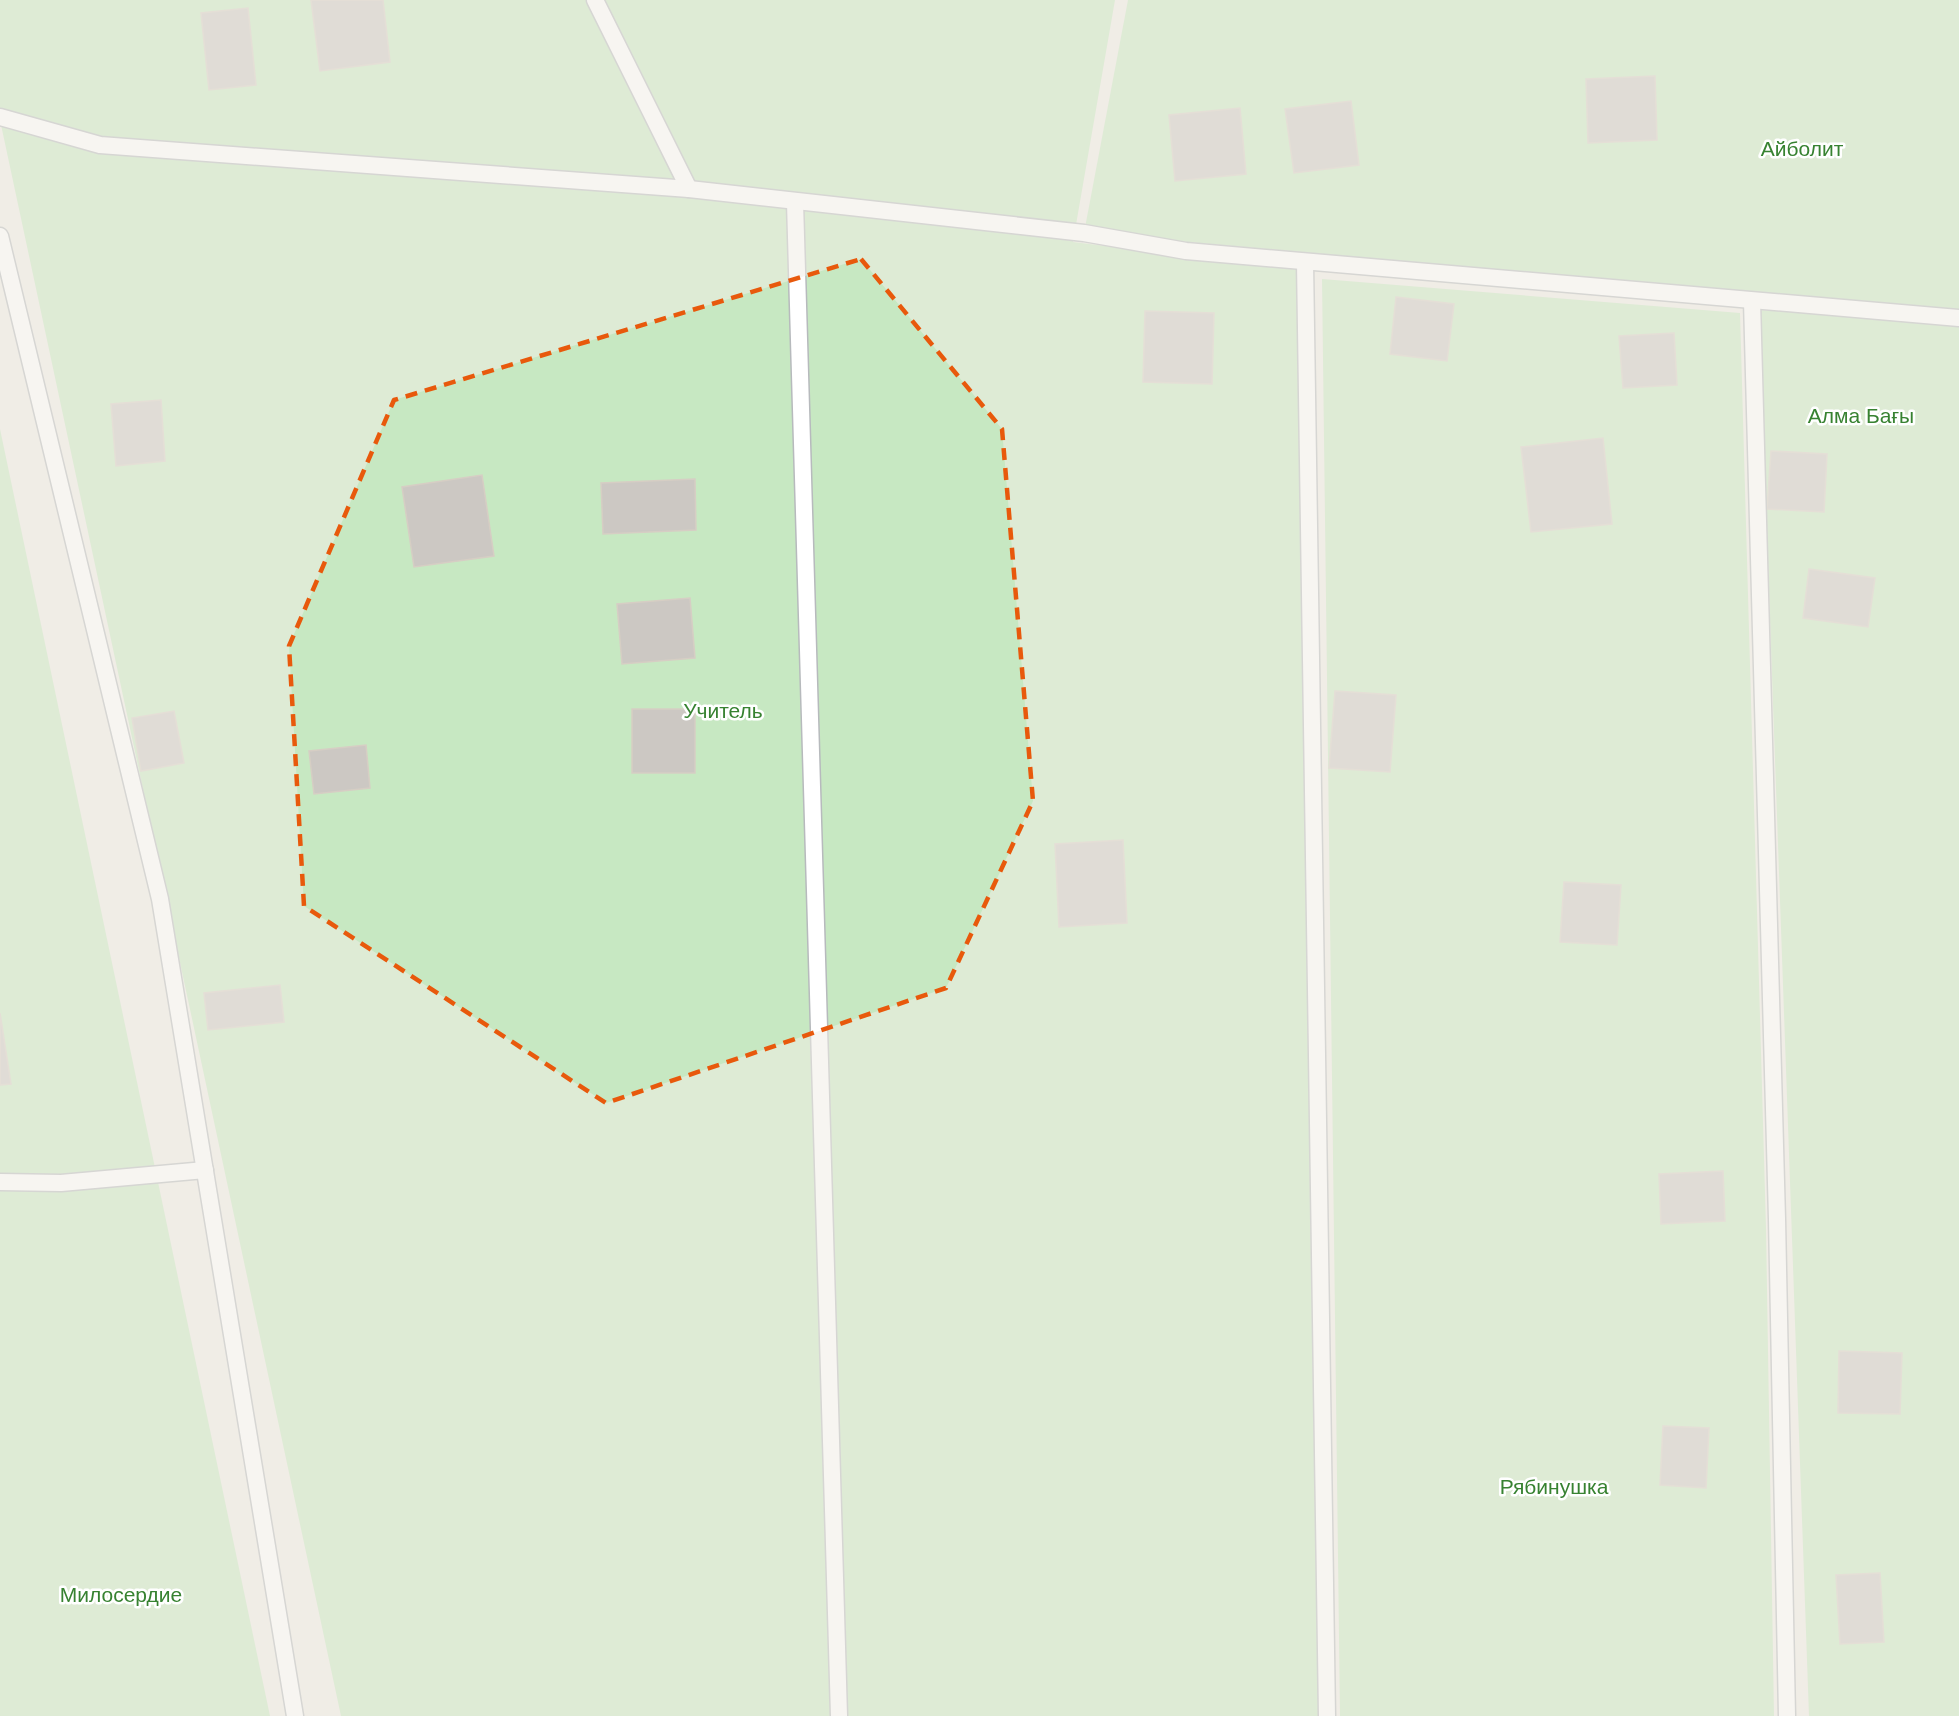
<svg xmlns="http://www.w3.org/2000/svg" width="1959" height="1716" viewBox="0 0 1959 1716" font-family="Arial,sans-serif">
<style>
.green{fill:#c7e8c2}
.building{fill:#ccc8c3;stroke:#d6cec4;stroke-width:1.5}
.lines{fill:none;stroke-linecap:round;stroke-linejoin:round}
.lane-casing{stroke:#b7babd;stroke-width:19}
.lane{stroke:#fff;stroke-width:16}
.marked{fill:none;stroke:#e8590c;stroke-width:4.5;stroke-dasharray:12 8;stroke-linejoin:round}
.labels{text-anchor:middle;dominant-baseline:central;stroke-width:5;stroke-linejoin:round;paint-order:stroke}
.park-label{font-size:21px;fill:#378231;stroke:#fff}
</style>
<rect width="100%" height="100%" fill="#f0ede6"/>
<g class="green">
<polygon points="0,0 1115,0 1073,242 1301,270 1319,1716 341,1716 0,120"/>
<polygon points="1128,0 1959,0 1959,310 1084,233"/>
<polygon points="1322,279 1740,313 1766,1228 1774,1716 1340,1716"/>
<polygon points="1759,310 1959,323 1959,1716 1809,1716"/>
<polygon points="0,429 270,1716 0,1716"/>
</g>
<g class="building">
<polygon points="311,0 383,0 390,62 320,71"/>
<polygon points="248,8 256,85 209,90 201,13"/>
<polygon points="1655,76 1657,140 1588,143 1586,79"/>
<polygon points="1351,101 1359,165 1294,173 1285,109"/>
<polygon points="1240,108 1246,174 1175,181 1169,115"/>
<polygon points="1396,297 1454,304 1447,361 1390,354"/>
<polygon points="1145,311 1214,313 1212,384 1143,382"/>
<polygon points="1674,333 1677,385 1623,388 1619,336"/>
<polygon points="161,400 165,461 116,466 111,404"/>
<polygon points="1603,438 1612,524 1531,532 1521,447"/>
<polygon points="1771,451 1827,454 1824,512 1767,509"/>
<polygon points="482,475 494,556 414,567 402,487"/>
<polygon points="695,479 696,530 603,534 601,483"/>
<polygon points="1809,569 1875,578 1868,627 1803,618"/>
<polygon points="690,598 695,658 622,664 617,604"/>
<polygon points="1335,691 1396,695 1390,772 1329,768"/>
<rect x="632" y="709" width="63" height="64"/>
<polygon points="174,711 184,763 141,771 132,718"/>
<polygon points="366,745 370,788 314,794 309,751"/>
<polygon points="1123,840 1127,923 1059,927 1055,844"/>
<polygon points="1564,882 1621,885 1617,945 1560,942"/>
<polygon points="280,985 284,1022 208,1030 204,993"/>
<polygon points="0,1013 11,1084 0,1085"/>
<polygon points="1723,1171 1725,1221 1661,1224 1659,1174"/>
<polygon points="1839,1351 1902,1353 1900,1414 1838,1413"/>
<polygon points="1663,1426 1709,1428 1706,1488 1660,1485"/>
<polygon points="1880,1573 1884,1642 1840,1644 1836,1575"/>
</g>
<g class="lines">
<defs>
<g id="lane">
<polyline points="595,0 689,189"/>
<polyline points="0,117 100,145 689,189 1084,233 1186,251 1959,318"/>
<polyline points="795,202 839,1716"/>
<polyline points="0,236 160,899 295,1716"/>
<polyline points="1305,262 1327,1716"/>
<polyline points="1752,301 1777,1219 1787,1716"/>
<polyline points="0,1182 61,1183 205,1170"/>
</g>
</defs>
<use href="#lane" class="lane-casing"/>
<use href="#lane" class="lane"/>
</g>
<path d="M0 0H1959V1716H0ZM861,259L1002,429L1033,801L946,988L606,1103L304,906L289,646L394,400Z" fill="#f0ede6" fill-opacity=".55" fill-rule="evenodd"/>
<path class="marked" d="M861,259L1002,429L1033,801L946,988L606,1103L304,906L289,646L394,400Z"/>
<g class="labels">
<g class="park-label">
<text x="1802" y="148">Айболит</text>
<text x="1861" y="415">Алма Бағы</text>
<text x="723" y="710">Учитель</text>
<text x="1554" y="1486">Рябинушка</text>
<text x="121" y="1594">Милосердие</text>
</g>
</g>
</svg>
